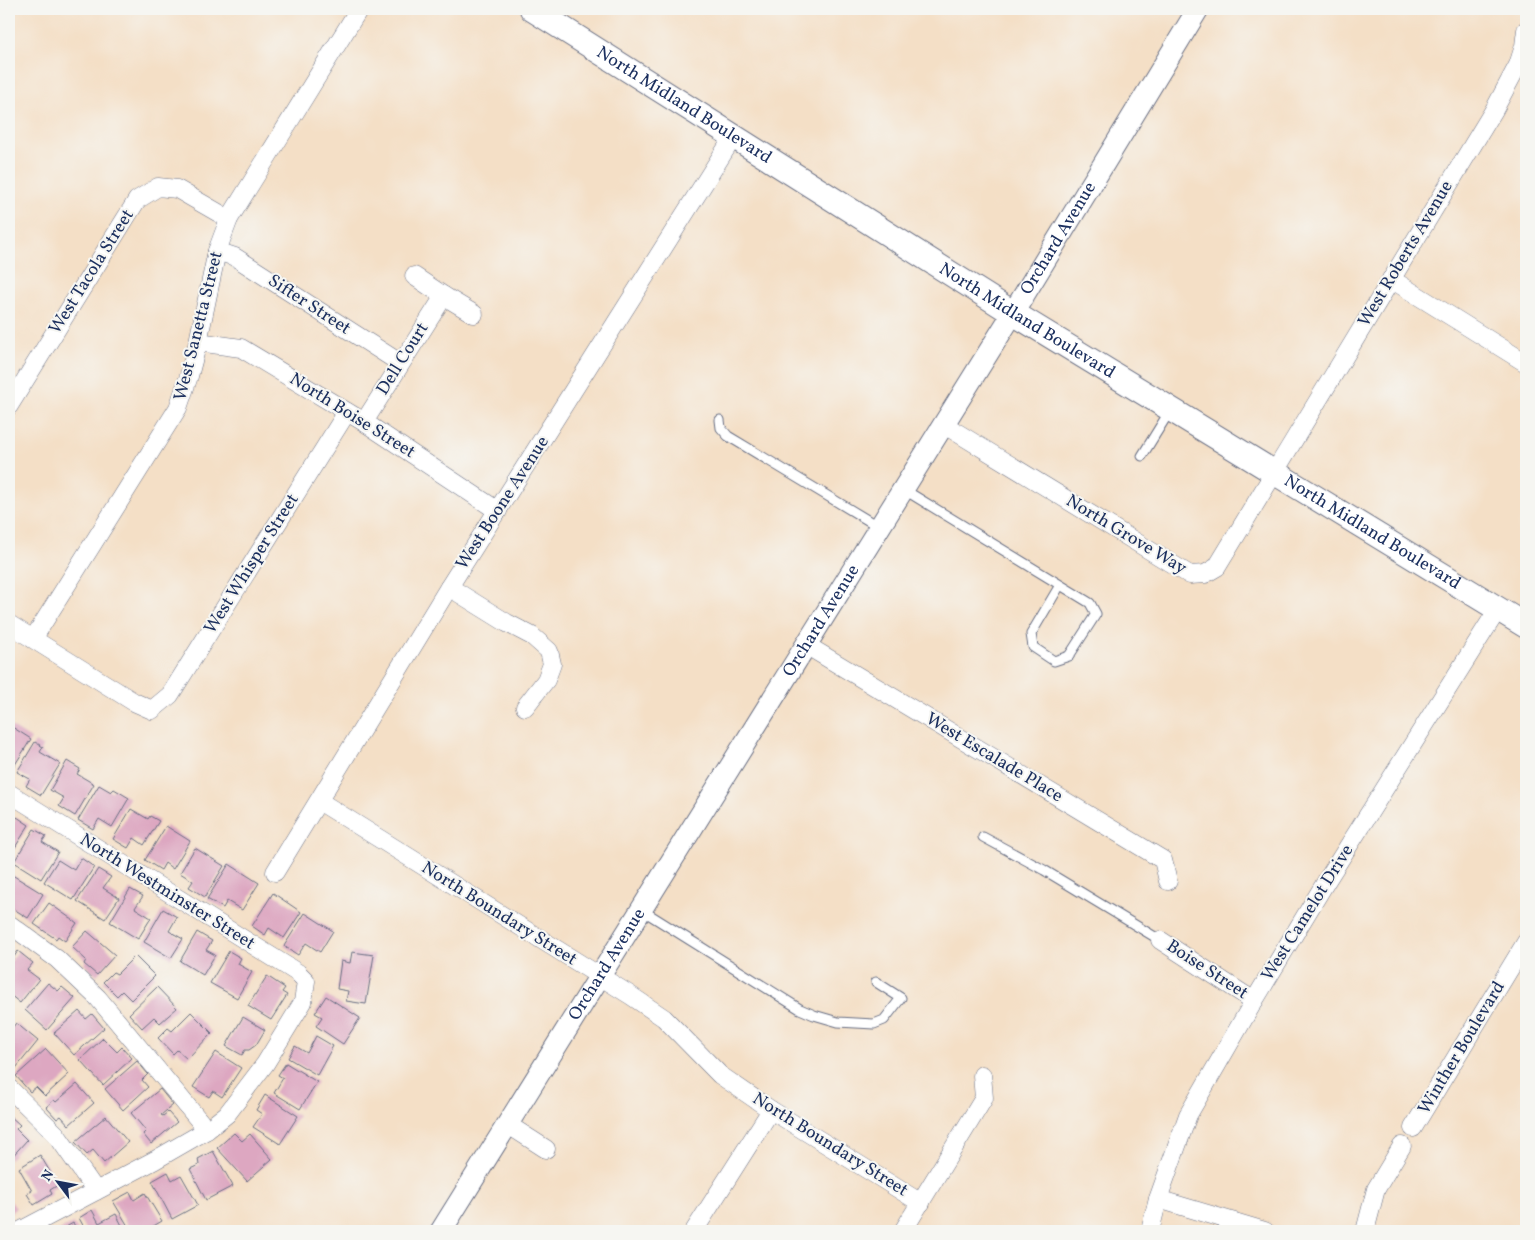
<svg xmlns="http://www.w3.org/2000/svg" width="1535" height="1240" viewBox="0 0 1535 1240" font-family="Vollkorn,serif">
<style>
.building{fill:#dda7c1}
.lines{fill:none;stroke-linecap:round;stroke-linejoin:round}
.service-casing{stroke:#676d82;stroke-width:11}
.minor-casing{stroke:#676d82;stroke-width:19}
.tertiary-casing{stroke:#676d82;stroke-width:23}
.secondary-casing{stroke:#676d82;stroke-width:26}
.service{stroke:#fff;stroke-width:9}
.minor{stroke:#fff;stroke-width:18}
.tertiary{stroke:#fff;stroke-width:21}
.secondary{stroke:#fff;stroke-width:24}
.labels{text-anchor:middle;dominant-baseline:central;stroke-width:4;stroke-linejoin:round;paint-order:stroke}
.street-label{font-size:18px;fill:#1b2f5e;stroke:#f6f6f2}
</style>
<rect width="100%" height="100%" fill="#f6f6f2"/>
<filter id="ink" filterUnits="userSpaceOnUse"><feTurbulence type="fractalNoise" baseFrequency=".02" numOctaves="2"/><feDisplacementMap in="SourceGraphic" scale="10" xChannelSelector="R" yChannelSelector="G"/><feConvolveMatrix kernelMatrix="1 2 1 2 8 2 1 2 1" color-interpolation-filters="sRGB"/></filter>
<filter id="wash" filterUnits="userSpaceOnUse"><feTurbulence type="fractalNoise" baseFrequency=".0096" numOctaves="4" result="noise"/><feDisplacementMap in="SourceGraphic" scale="20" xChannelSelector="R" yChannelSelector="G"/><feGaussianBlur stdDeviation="1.12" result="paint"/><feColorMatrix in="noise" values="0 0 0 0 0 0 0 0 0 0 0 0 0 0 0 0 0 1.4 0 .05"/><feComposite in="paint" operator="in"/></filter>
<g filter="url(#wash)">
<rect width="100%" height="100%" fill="#f4dfc6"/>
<g id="blocks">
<g class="building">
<polygon points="9,725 31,739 11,771 9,770"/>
<polygon points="35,742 43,747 40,752 60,764 41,795 26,786 30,779 17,772"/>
<polygon points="67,761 80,769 77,774 94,784 75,816 59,806 64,798 50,790"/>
<polygon points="99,785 111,792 114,789 129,798 112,827 99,819 93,829 78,820"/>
<polygon points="131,809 148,819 150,816 159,821 144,845 134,838 128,848 113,839"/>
<polygon points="17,817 29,825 9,857 9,830"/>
<polygon points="166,826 190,841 173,869 165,863 161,870 145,860"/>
<polygon points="34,829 46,836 42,842 58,852 41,879 14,862"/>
<polygon points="195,848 224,866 205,897 189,887 193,881 180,873"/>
<polygon points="81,858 94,867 73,900 44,882 58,860 74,870"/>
<polygon points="229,864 259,883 242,910 227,901 223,908 207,899"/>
<polygon points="98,869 111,877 103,888 119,898 105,919 77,901"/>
<polygon points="9,873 43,894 28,918 9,906"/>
<polygon points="130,889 143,896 135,908 151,918 138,939 110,922"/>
<polygon points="273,893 301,912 284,938 269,928 265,935 252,926"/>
<polygon points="49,903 77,923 65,941 58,936 56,939 34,924"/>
<polygon points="163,909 177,917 169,931 183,939 171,958 144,942"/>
<polygon points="305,913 333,931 320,952 306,943 298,955 284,946"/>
<polygon points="87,931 115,955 97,975 84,964 86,960 72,947"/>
<polygon points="197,932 212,941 206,950 215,955 203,975 180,961"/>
<polygon points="18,951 33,963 27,970 39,979 20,1003 9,994 9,964"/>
<polygon points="229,951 241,958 238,964 252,972 237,998 210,983"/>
<polygon points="352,952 374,955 366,1004 346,1001 348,991 337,989 341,961 350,963"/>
<polygon points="135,956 155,976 131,1000 122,991 117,996 103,982 113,972 117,974"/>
<polygon points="267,976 285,988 282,992 287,995 271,1020 248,1006"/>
<polygon points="48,983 58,991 62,987 75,998 47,1030 25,1010"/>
<polygon points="157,987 177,1008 160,1023 154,1017 142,1028 129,1014"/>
<polygon points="326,996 360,1018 343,1044 316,1026 322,1017 315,1013"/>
<polygon points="79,1011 86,1019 92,1014 104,1028 74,1055 54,1033"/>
<polygon points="191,1012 212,1033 187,1059 177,1050 173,1054 158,1038 168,1028 172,1031"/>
<polygon points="243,1017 265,1030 256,1045 249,1050 245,1050 242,1055 226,1046"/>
<polygon points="16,1023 38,1041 16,1068 9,1062 9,1032"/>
<polygon points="316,1036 333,1046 317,1075 288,1058 295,1046 307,1053"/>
<polygon points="103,1038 117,1052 122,1047 132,1058 103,1085 80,1060"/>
<polygon points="46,1049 69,1074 45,1096 36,1087 30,1092 16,1076"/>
<polygon points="216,1052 241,1068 222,1097 213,1091 209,1097 193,1087"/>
<polygon points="137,1061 148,1074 142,1080 148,1087 123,1110 105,1089"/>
<polygon points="286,1063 317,1082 300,1109 274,1093 283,1078 278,1075"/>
<polygon points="77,1084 94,1103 69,1125 61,1116 57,1119 46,1107 54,1100 56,1102"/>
<polygon points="160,1089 173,1105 161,1115 163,1116 168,1112 177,1122 151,1144 143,1134 146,1131 131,1113"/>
<polygon points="265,1095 298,1116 280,1144 253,1127 262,1114 256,1110"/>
<polygon points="9,1115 20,1125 16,1129 27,1140 9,1160"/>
<polygon points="106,1116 128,1142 104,1163 93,1150 87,1155 75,1142"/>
<polygon points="234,1133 242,1141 250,1134 272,1159 247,1181 217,1148"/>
<polygon points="213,1151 233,1186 206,1200 190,1169 199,1165 198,1159"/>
<polygon points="40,1155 58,1185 50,1190 52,1194 34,1205 27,1194 32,1191 19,1168"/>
<polygon points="168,1172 172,1180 181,1175 198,1205 172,1219 152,1181"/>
<polygon points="130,1192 134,1200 145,1193 162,1221 145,1231 143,1228 138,1231 131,1231 113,1201"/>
<polygon points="9,1199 16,1208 9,1214"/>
<polygon points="92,1210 99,1223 116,1214 125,1231 86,1231 79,1218"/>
<polygon points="73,1223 78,1231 59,1231"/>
</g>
</g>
</g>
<g filter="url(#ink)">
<use href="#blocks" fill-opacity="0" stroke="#676d82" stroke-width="1"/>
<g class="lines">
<defs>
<g id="service">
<polyline points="720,420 721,428 728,436 879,527"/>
<polyline points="1142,456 1171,409"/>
<polyline points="903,489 1090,603 1096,614 1069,656 1054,661 1033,647 1031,634 1060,585"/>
<polyline points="983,837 1044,870 1160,940"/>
<polyline points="642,910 800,1009 814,1015 838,1022 874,1024 884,1020 901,998 876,982"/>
</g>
<g id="minor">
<polyline points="217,251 235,257 400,363"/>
<polyline points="414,276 444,296"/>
<polyline points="1391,279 1526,363"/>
<polyline points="198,342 241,348 364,422 498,511"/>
<polyline points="9,406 137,200 158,187 177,189 229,219"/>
<polyline points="364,422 444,296 474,314"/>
<polyline points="943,424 1190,575 1205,574 1217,567 1494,110 1518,65 1524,46 1526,30"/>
<polyline points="449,587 507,623 532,636 549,651 552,664 546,680 525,707"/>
<polyline points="9,624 134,702 152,710 170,695 347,412"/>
<polyline points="33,639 178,408 189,376 198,342 217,251 229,219 359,9"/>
<polyline points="806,645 1163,860 1168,881"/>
<polyline points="9,793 298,973 306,981 303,1002 265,1064 227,1114 207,1130 155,1160 20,1231"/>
<polyline points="319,801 630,995 664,1018 720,1075 771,1110 921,1203"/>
<polyline points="275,872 449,587 734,136"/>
<polyline points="9,924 57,959 98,998 207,1130"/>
<polyline points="1160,940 1254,1001"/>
<polyline points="9,1088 56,1134 96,1191"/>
<polyline points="507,1124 546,1149"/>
<polyline points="1413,1128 1526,942"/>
<polyline points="1158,1199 1265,1231"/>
<polyline points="694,1231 771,1110"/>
<polyline points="903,1231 984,1098 982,1075"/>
<polyline points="1150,1231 1158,1199 1188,1115 1254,1001 1327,880 1498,609"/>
<polyline points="1365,1231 1376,1189 1402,1146"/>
</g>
<g id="tertiary">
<path id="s1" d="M441,1231L1013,313L1198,9"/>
</g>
<g id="secondary">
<path id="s2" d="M532,9L1013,313L1526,626"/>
</g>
</defs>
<use href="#service" class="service-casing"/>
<use href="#minor" class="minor-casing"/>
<use href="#tertiary" class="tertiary-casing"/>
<use href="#secondary" class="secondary-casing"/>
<use href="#service" class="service"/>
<use href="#minor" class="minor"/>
<use href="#tertiary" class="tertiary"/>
<use href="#secondary" class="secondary"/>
</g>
</g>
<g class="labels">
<g class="street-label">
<text stroke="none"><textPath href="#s2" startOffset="180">North Midland Boulevard</textPath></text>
<text stroke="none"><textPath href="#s1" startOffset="1169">Orchard Avenue</textPath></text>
<text transform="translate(1406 254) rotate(-59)">West Roberts Avenue</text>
<text transform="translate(92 272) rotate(-58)">West Tacola Street</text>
<text transform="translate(309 305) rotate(33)">Sifter Street</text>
<text stroke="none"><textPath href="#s2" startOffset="585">North Midland Boulevard</textPath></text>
<text transform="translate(199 326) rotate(-76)">West Sanetta Street</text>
<text transform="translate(403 359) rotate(-58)">Dell Court</text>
<text transform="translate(352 416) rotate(32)">North Boise Street</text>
<text transform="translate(503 503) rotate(-57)">West Boone Avenue</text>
<text stroke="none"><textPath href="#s2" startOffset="990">North Midland Boulevard</textPath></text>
<text transform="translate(1126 535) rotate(31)">North Grove Way</text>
<text transform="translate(252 564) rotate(-58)">West Whisper Street</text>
<text stroke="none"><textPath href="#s1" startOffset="719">Orchard Avenue</textPath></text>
<text transform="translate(994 758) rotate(31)">West Escalade Place</text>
<text transform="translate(167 892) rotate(32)">North Westminster Street</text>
<text transform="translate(1308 913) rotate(-58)">West Camelot Drive</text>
<text transform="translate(499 914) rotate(32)">North Boundary Street</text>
<text stroke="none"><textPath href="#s1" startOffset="314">Orchard Avenue</textPath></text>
<text transform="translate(1207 970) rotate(33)">Boise Street</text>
<text transform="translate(1462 1048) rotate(-59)">Winther Boulevard</text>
<text transform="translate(830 1145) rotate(32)">North Boundary Street</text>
</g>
</g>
<rect width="1535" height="1240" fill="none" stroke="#f6f6f2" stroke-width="30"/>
<g transform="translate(58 1182) rotate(302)" stroke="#f6f6f2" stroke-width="4" paint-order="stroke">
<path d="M0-4L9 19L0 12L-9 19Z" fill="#1b2f5e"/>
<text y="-8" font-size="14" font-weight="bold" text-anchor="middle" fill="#1b2f5e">N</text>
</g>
</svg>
